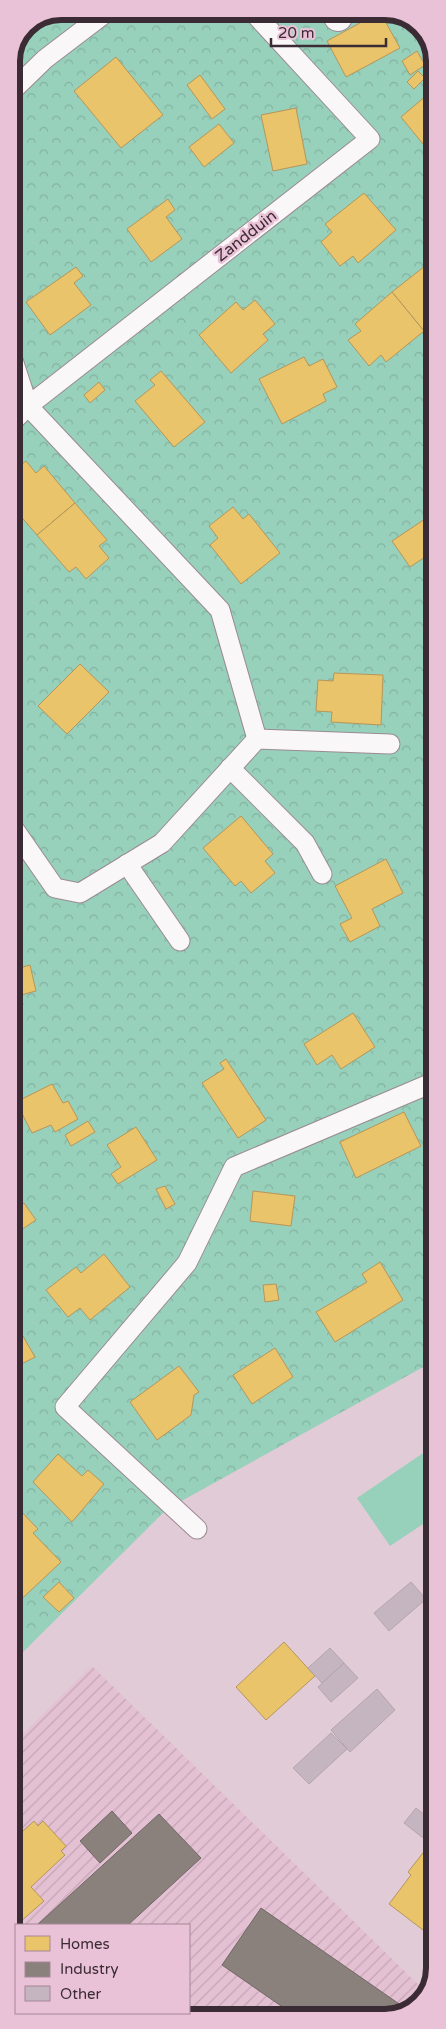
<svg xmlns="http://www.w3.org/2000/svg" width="446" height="2029" viewBox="0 0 446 2029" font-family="'Varela Round',sans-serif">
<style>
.industrial{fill:url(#industrial-furrows)}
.green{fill:#97d0bb}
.forest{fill:url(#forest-crowns)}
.homes{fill:#e9c46a;stroke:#b5965a}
.industry{fill:#8a817c;stroke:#726766}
.building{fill:#c4b5c0;stroke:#b4a4b0}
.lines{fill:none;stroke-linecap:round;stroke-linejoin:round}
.service-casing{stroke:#9b8a93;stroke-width:21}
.minor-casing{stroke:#9b8a93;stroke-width:30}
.service{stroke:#faf7f9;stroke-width:19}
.minor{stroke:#faf7f9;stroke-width:28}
.labels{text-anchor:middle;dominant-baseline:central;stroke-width:5;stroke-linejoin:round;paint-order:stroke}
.street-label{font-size:16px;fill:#3b2b34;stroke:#eac2d7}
.rim{fill:none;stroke:#3b2b34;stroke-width:6}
</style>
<defs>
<pattern id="industrial-furrows" width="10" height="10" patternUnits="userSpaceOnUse" patternTransform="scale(1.25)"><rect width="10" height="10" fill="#e4c0d3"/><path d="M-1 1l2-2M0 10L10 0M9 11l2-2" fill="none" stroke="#c4a5b6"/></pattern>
<pattern id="forest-crowns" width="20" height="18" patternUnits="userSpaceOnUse" patternTransform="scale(1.25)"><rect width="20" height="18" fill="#97d0bb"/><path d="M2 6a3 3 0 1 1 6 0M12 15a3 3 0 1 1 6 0" fill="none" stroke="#83b3a1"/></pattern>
</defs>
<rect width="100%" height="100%" fill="#e1cbd6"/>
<polygon class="industrial" points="92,1666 426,1992 423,2001 395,2017 54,2017 44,2013 189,2013 189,1925 16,1925 16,1985 12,1978 12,1745"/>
<polygon class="green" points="435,1445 435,1516 390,1546 357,1498"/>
<polygon class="forest" points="61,11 392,12 418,24 434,51 434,1361 167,1509 12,1663 11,60 26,26"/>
<g class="homes">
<polygon points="380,12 400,48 346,77 327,41"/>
<polygon points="417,51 425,65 410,75 402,61"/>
<polygon points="116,57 163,115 121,148 74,91"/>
<polygon points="418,71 425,78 414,89 407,82"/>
<polygon points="200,75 225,109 212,119 187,85"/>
<polygon points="434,89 434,135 423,144 401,117"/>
<polygon points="296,108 307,164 273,171 261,115"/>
<polygon points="219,124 234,143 204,167 189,147"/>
<polygon points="434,135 434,156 423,144"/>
<polygon points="364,193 396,230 358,263 353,256 340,266 321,242 332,232 325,224"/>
<polygon points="168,199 175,210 166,217 182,239 151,262 127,229"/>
<polygon points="430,262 434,267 434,323 424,331 392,292"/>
<polygon points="76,267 83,276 74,283 91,305 50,335 26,302"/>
<polygon points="392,292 424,331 386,362 381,355 369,366 348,340 361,331 355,324"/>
<polygon points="255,300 275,324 263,334 268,340 231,373 199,335 236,302 243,310"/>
<polygon points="304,357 309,366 323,359 337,387 323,394 326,401 282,424 259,379"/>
<polygon points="161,371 205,422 174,447 135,401 155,385 150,380"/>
<polygon points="99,382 105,390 90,403 84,395"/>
<polygon points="434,401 434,420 426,406"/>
<polygon points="26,461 36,473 44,466 75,503 37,535 11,505 11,473"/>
<polygon points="75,503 107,540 99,546 109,558 86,579 76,567 69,572 37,535"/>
<polygon points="233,507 243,519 249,514 280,553 241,584 210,545 218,538 209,526"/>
<polygon points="434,513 434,551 410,567 392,541"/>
<polygon points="80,664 109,692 67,734 38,706"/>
<polygon points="334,673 383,675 381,725 331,722 332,712 316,711 318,680 333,681"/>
<polygon points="241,816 273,854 265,861 275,873 251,893 241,881 235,886 203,848"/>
<polygon points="386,859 403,893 372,909 380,926 350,942 340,924 352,918 335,886"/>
<polygon points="12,904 20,924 12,928"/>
<polygon points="30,965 36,991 21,995 23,1005 12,1008 12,970"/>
<polygon points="353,1013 375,1047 341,1069 332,1055 317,1065 304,1044"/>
<polygon points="226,1059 266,1120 238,1138 202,1083 224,1069 220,1063"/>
<polygon points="52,1084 63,1103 68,1101 78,1119 55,1132 51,1125 32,1133 16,1102"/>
<polygon points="17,1103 23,1115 15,1119 12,1113 12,1105"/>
<polygon points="404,1112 421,1146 356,1178 340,1142"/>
<polygon points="88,1121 95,1132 71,1146 65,1135"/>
<polygon points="136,1127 157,1160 118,1184 111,1174 121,1167 107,1145"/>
<polygon points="165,1186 175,1204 166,1209 156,1189"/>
<polygon points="253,1191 295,1196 291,1226 250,1221"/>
<polygon points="24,1203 36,1220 12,1236 12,1211"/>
<polygon points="104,1254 130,1287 90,1320 80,1308 68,1317 46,1290 76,1267 81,1273"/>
<polygon points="380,1262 403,1300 335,1342 316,1312 367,1282 362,1274"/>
<polygon points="276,1284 279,1300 265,1302 263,1285"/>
<polygon points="12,1317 35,1357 12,1369"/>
<polygon points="275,1348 293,1377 252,1404 233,1375"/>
<polygon points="179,1366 199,1392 194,1395 191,1415 157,1440 130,1402"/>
<polygon points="58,1454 82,1476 88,1470 104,1484 72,1522 33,1482"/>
<polygon points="17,1507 38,1529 33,1533 61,1562 12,1608 12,1512"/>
<polygon points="59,1582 74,1598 59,1612 43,1597"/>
<polygon points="284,1642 315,1676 266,1720 236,1687"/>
<polygon points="34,1821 38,1826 43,1821 66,1846 61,1851 65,1855 31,1887 44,1901 19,1923 12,1916 12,1841"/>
<polygon points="426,1849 435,1856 435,1923 427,1933 389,1904 411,1875 408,1872"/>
</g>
<g class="industry">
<polygon points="112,1811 132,1833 100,1863 80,1841"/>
<polygon points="159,1814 201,1858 128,1925 37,1925"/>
<polygon points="261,1908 405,2008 402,2013 395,2017 297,2017 222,1965"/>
<polygon points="16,1944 16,1977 12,1973 12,1948"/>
<polygon points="44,2013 88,2013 92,2017 54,2017"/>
</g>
<g class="building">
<polygon points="411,1582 426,1599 389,1631 374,1613"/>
<polygon points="330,1648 344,1663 322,1683 308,1668"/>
<polygon points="344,1663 358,1678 331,1702 318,1687"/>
<polygon points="377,1689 395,1710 350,1752 331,1730"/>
<polygon points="331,1733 347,1749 309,1784 293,1768"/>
<polygon points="416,1808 435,1823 435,1831 427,1841 404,1823"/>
</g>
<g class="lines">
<defs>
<g id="service">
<polyline points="11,92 45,59 108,11"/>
<polyline points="11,354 28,406 370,139 252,11"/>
<polyline points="11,423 28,406 220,610 257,739"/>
<polyline points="230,768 305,843 322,874"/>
<polyline points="12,826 55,888 80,893 162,843 257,739 390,744"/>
<polyline points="127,864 180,941"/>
<polyline points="197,1529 65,1407 187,1263 234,1167 427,1085 434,1097"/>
</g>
<polyline id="minor" points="335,12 338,17"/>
</defs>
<use href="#service" class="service-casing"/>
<use href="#minor" class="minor-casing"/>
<use href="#service" class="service"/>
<use href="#minor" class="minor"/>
</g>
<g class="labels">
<g class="street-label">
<text transform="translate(246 236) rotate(-38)">Zandduin</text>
</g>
</g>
<path d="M0 0H446V2029H0ZM61 20H385A41 41 0 0 1 426 61V1968A41 41 0 0 1 385 2009H61A41 41 0 0 1 20 1968V61A41 41 0 0 1 61 20Z" fill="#eac2d7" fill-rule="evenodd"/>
<path class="rim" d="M61 20H385A41 41 0 0 1 426 61V1968A41 41 0 0 1 385 2009H61A41 41 0 0 1 20 1968V61A41 41 0 0 1 61 20Z"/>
<rect x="15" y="1924" width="175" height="90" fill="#eac2d7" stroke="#a48696"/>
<rect x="25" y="1936" width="25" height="15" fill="#e9c46a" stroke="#a48696"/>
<text x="60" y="1949" font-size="15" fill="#3b2b34">Homes</text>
<rect x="25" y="1962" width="25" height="15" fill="#8a817c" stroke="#a48696"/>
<text x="60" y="1974" font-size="15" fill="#3b2b34">Industry</text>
<rect x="25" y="1986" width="25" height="15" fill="#c4b5c0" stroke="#a48696"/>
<text x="60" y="1999" font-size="15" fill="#3b2b34">Other</text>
<path d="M271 38v8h115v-8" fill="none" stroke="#3b2b34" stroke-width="2.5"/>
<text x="278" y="38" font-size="15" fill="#3b2b34" stroke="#eac2d7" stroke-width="4" paint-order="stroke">20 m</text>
</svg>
